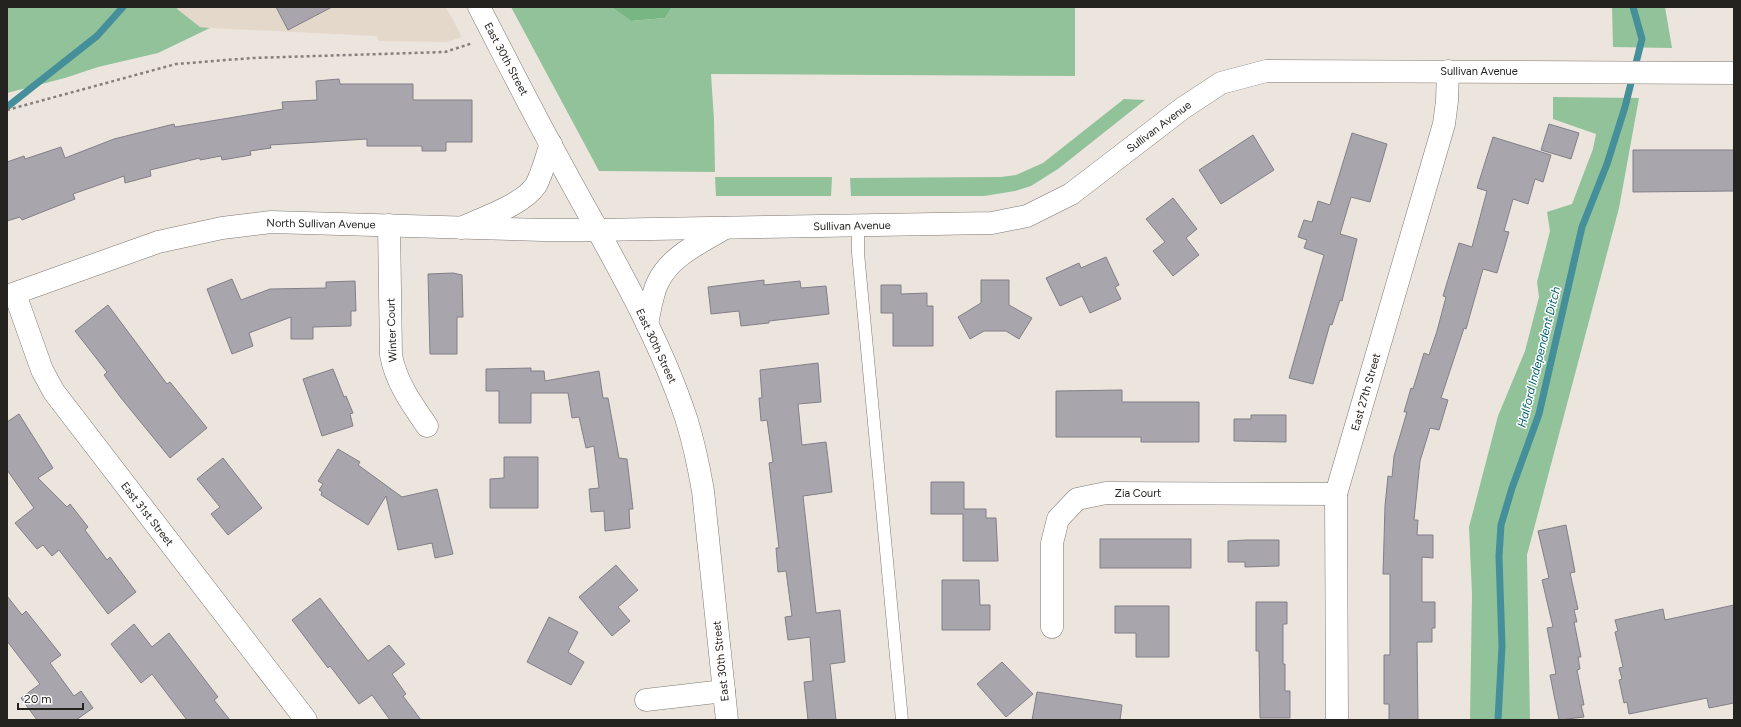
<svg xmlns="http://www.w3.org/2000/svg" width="1741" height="727" viewBox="0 0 1741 727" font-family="Figtree,sans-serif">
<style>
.built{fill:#e4d8cb}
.green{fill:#91c299}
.forest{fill:#78b784}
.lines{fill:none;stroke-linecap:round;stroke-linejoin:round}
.stream{stroke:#458f9a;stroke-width:7}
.building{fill:#a8a5ad;stroke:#827f87}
.service-casing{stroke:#7e7872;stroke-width:13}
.minor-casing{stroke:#7e7872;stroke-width:23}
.secondary-casing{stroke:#7e7872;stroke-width:23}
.path{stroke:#84807b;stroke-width:2.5;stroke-dasharray:3 3;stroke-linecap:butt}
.service{stroke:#fff;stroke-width:12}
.minor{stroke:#fff;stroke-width:22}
.secondary{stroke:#fff;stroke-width:22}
.labels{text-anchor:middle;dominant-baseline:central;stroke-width:3;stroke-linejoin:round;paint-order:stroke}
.street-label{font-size:11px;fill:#252320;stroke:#fff}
.water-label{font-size:12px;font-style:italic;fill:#005f6b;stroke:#fff}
</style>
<rect width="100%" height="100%" fill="#ece5de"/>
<polygon class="built" points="178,7 446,7 462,37 447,42 378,41 377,36 210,28 200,27 176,9"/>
<g class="green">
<polygon points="7,7 178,7 177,9 200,27 210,28 158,53 98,67 65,78 7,93"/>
<polygon points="511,7 611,7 631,21 665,18 672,7 1075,7 1075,76 711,74 714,120 715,172 599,171"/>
<polygon points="1612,7 1665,7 1672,48 1613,47"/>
<polygon points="1553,97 1639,98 1619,208 1527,555 1530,720 1470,720 1472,594 1469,527 1498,416 1525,351 1539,297 1537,282 1550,231 1547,212 1572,204 1593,149 1596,134 1553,119"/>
<polygon points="1124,99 1145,100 1058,169 1031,186 1015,191 984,196 851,196 850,178 1001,177 1016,175 1043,163"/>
<polygon points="715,177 832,177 831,196 716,196"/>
</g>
<polygon class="forest" points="611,7 672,7 665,18 631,21"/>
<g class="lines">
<g class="stream">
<polyline points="7,107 97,36 123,7"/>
<polyline points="1498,720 1502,646 1499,556 1501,525 1512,488 1539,414 1582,227 1607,164 1625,107 1642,39 1633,7"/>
</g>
</g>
<g class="building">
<polygon points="276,7 332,7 288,30"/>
<polygon points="339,79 340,84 413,84 413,100 472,100 472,142 446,142 446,151 422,151 422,146 367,146 367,139 270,145 271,148 250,151 251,155 222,160 221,156 200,160 200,158 150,170 151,176 125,183 124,176 73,194 75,199 22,220 20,217 7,221 7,162 24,156 25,159 61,147 65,158 114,139 174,124 175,127 283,109 282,102 317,100 316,81"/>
<polygon points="1549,124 1579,133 1571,159 1541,150"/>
<polygon points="1352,133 1387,144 1370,202 1351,197 1340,234 1357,239 1342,301 1340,300 1332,325 1330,324 1313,384 1289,378 1324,255 1304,248 1307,240 1298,237 1304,220 1312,222 1318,201 1330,205"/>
<polygon points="1253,135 1274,170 1221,204 1199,170"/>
<polygon points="1493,137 1551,155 1543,182 1535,179 1528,204 1513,199 1504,231 1509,232 1497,273 1483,269 1466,329 1464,328 1441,398 1448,400 1439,430 1430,428 1420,461 1414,520 1418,520 1417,535 1433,535 1433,558 1422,557 1422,602 1435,602 1435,628 1432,628 1432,642 1417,642 1418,720 1389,720 1389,704 1384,704 1384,655 1390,655 1390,574 1383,574 1385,506 1388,476 1392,477 1394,456 1407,412 1404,412 1411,388 1413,389 1424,353 1429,355 1437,331 1446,297 1443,296 1459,243 1472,247 1487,191 1477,188"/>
<polygon points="1633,150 1734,150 1734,191 1633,192"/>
<polygon points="1173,198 1197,229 1186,238 1199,255 1173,276 1153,251 1165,242 1146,219"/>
<polygon points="1106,257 1119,285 1115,287 1121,299 1090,313 1082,296 1060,306 1046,278 1079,263 1081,268"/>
<polygon points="453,273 462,275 463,317 457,317 457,354 430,354 428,274"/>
<polygon points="232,279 241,300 270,289 326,288 326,282 355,281 356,311 351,311 351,326 313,327 313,339 291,339 291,317 249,333 253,346 232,354 207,289"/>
<polygon points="764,280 764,285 800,281 801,288 826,286 829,314 769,321 769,323 741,326 739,311 711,314 708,287"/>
<polygon points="981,280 1009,280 1009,305 1032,318 1019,339 1006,331 984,331 970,339 958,317 981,303"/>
<polygon points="881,285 901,285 901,294 927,293 927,306 933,306 933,346 893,346 893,313 881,313"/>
<polygon points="108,305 167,384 170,382 207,428 170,458 121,398 104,375 107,372 75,331"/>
<polygon points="818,363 821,402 798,404 802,445 826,442 832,492 803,496 816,613 840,610 845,662 830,664 836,720 808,720 804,682 813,681 810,637 788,640 785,617 792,616 786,571 778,572 776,548 779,548 769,463 773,462 767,420 761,421 759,398 762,398 760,370"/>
<polygon points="531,368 531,371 544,371 545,381 599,371 603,398 608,398 619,458 627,459 633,509 629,509 630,528 605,531 604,511 591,512 589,489 599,488 594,446 586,448 579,417 572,418 568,393 531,393 531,423 499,423 499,391 486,391 486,369"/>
<polygon points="333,369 344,397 346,396 353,413 350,414 353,426 322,436 303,379"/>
<polygon points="1122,390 1122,402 1199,402 1199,442 1141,442 1141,437 1056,437 1056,391"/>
<polygon points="19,414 53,468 38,478 67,507 70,504 88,527 85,530 107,560 110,557 136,592 108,614 59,550 52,556 43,545 37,549 15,523 34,508 7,470 7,422"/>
<polygon points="1251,415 1286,415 1286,442 1234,441 1234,419 1251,419"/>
<polygon points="338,449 360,462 358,465 402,497 437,489 453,554 435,558 432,543 398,550 386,496 368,525 321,495 322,492 319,490 323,484 318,481"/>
<polygon points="504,457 538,457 538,508 490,508 490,479 504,478"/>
<polygon points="223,458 262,508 228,535 211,514 220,507 197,479"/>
<polygon points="931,482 964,482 964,509 986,509 986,518 996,518 998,561 963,561 963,514 931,514"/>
<polygon points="1566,525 1575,572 1570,573 1578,609 1574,610 1577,622 1574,622 1581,657 1578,657 1580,669 1577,670 1584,705 1581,705 1584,717 1559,720 1550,675 1556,674 1547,628 1553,627 1542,580 1549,578 1538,531"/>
<rect x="1100" y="539" width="91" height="29"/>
<polygon points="1246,540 1279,540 1279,566 1245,567 1245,562 1228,562 1228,541"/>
<polygon points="616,565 638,590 618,607 630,621 612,636 579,597"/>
<polygon points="942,580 979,580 980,605 990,605 990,630 942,630"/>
<polygon points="7,596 22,615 26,611 61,655 50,663 74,696 81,691 93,708 76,720 37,720 21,698 40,684 7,641"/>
<polygon points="320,598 368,661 389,645 405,664 392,674 406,694 403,696 421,720 390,720 372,695 359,704 330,666 328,668 292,620"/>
<polygon points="1256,602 1287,602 1287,624 1283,624 1283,664 1285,664 1285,691 1290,691 1290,718 1260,718 1259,651 1256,651"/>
<polygon points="1734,605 1734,703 1709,708 1707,698 1629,714 1627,702 1624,703 1619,680 1622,679 1619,668 1623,667 1615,632 1618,631 1615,620 1663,609 1665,620"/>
<polygon points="1115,606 1169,606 1169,657 1136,657 1136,633 1115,633"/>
<polygon points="549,617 578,632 568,652 584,662 571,685 527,662"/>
<polygon points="134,624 152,647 169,633 218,697 214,700 230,720 187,720 152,674 141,683 111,644"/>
<polygon points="1002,662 1033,694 1006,717 977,684"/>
<polygon points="1037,692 1122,705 1120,720 1032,720"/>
</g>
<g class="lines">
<defs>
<polyline id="service" points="858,226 858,253 902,720"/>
<g id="minor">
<path d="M389,225L391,355C396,382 411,403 427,426"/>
<polyline points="15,294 42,370 54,392 306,720"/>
<polyline points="7,296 158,242 222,228 271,222 543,230 597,230"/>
<polyline points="1052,627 1052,543 1058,519 1077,499 1106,493 1336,494"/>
<polyline points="646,700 724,691"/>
<polyline points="1337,720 1336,494 1444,124 1447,101 1448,71"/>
</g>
<g id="secondary">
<path d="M479,7C507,61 535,117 565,171C609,252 658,332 687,421C694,444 699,468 703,491L727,720"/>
<path d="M461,228C482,218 523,205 536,185C543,172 546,157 551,144"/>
<polyline points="597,230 992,223 1027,216 1071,194 1183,108 1221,83 1266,71 1734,73"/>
<path d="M647,324C650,310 652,294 658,282C671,255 701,243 725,228"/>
</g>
</defs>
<use href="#service" class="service-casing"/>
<use href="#minor" class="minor-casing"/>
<use href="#secondary" class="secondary-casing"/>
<polyline class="path" points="7,110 176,64 252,58 445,52 473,43"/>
<use href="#service" class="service"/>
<use href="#minor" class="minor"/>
<use href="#secondary" class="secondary"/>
</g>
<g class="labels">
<g class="street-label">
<text transform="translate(506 59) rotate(62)">East 30th Street</text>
<text x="1479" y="71">Sullivan Avenue</text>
<text transform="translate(1159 127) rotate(-37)">Sullivan Avenue</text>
<text transform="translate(321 224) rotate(1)">North Sullivan Avenue</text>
<text transform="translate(852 226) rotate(-1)">Sullivan Avenue</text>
<text transform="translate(392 330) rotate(-92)">Winter Court</text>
<text transform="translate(656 346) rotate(65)">East 30th Street</text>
<text transform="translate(1366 392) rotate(-74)">East 27th Street</text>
<text x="1138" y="493">Zia Court</text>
<text transform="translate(147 514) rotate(52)">East 31st Street</text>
<text transform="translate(721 661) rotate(-96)">East 30th Street</text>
</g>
<g class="water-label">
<text transform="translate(1539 357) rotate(-76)">Halford Independent Ditch</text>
</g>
</g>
<rect width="1741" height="727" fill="none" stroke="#252320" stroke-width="16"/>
<path d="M18 703v6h65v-6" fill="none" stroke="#252320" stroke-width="2"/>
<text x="24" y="703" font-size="12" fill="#252320" stroke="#ffffff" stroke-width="3" paint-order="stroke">20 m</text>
</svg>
